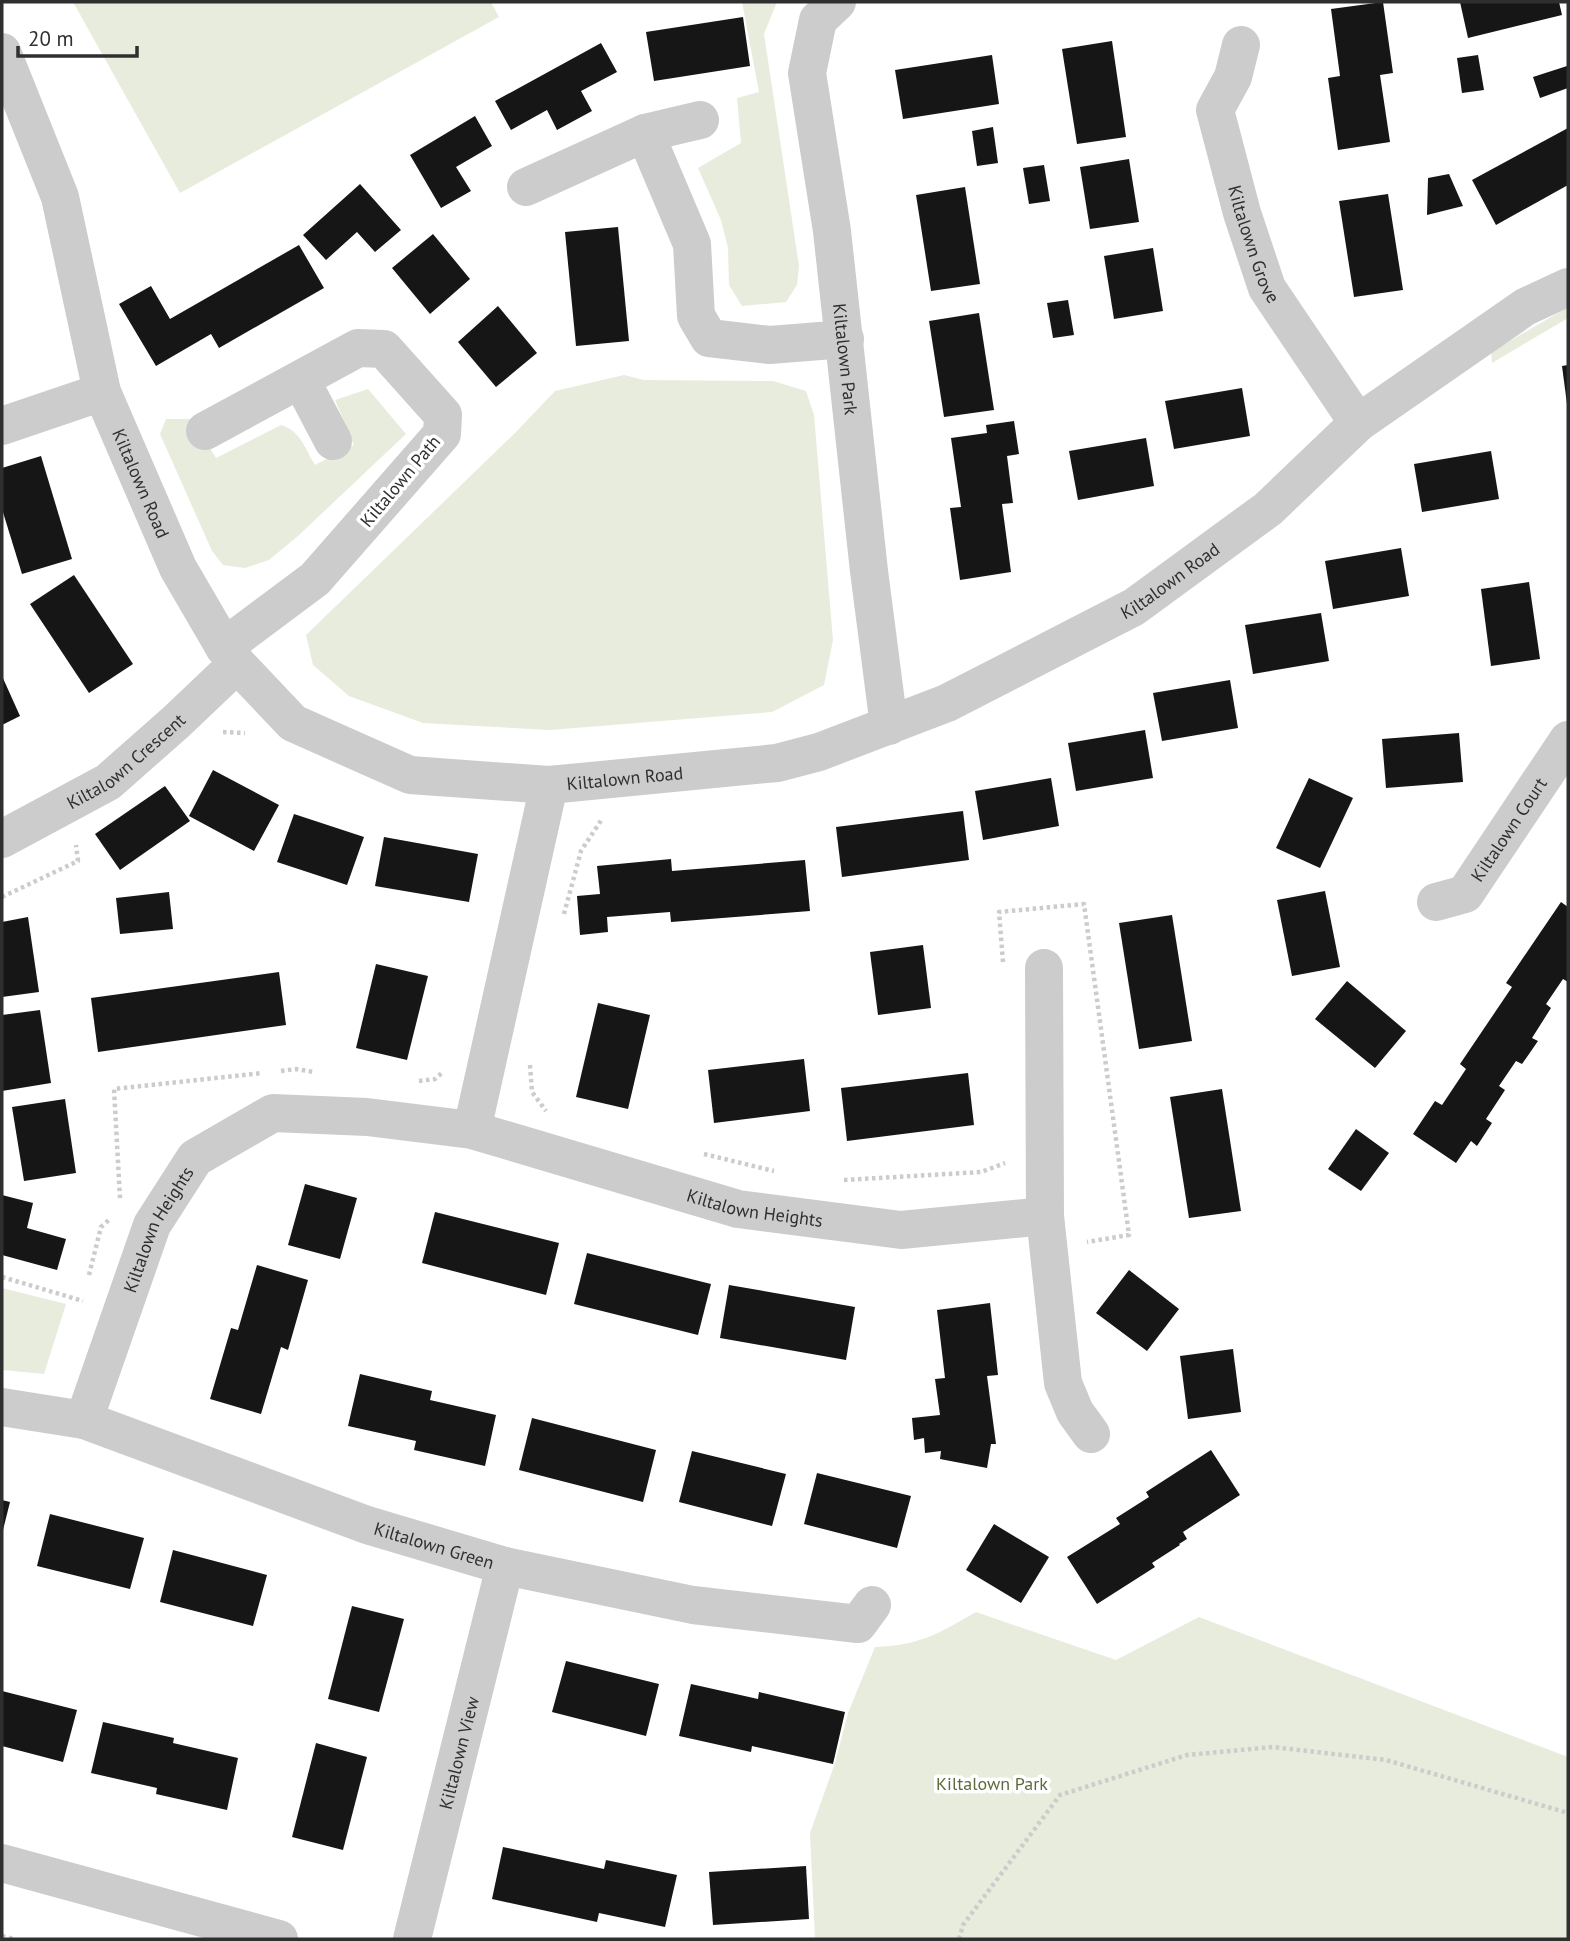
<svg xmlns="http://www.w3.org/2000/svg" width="1570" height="1941" viewBox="0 0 1570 1941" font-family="'PT Sans',sans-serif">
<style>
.green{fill:#e8ecdd}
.building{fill:#161616}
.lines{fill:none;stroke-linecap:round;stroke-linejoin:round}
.path{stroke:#ccc;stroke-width:4.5;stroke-dasharray:3.5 3.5;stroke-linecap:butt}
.minor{stroke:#ccc;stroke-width:38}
.labels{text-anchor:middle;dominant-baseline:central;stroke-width:7;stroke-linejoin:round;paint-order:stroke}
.street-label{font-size:18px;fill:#2f2f2f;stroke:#fff}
.park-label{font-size:18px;fill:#5b6b3c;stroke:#fff}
</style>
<rect width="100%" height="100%" fill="#fff"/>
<g class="green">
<polygon points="73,2 491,2 499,17 180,193"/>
<polygon points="742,2 777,2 764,34 799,266 797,285 786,302 742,306 729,285 728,248 721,220 698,168 741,143 737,98 759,92"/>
<polygon points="1568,307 1568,318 1492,363 1491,352"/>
<polygon points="624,375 644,380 773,381 806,391 814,415 833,640 824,685 772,712 550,730 423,723 349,696 313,665 306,635 516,432 555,391"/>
<path d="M368,389L406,434L298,536L269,560L245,568L223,565L212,551L160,434L166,419H192L216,458L281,425C301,431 305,449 315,465L354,445L335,400Z"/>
<polygon points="2,1288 66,1304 44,1374 2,1370"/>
<path d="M976,1612L1116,1660L1199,1617L1568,1757V1939H815L810,1833L835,1763L848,1713L875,1647C922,1645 937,1634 976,1612Z"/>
</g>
<g class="building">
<polygon points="1383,2 1393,73 1380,75 1390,142 1338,150 1328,78 1340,76 1331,9"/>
<polygon points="1460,2 1559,2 1562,15 1468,38"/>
<polygon points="743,17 750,66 654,81 646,32"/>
<polygon points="1112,41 1126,137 1077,144 1062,49"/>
<polygon points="601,43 617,72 581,91 592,111 557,130 547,110 511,130 495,101"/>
<polygon points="992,55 999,104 903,119 895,70"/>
<polygon points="1478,55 1484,90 1462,93 1457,58"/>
<polygon points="1567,66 1568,88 1540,98 1533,77"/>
<polygon points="475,116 492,146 456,167 471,191 441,208 410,155"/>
<polygon points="993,127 998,163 977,166 972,131"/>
<polygon points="1568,128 1568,185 1496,225 1472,180"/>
<polygon points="1129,159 1139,222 1090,229 1080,167"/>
<polygon points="1044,165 1050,201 1029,204 1023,168"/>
<polygon points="1449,174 1463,206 1427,215 1428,178"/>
<polygon points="360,184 401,230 375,252 357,232 326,260 303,235"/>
<polygon points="965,187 980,284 931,291 916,195"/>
<polygon points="1388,194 1403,290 1354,297 1339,201"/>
<polygon points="618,227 629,341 576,346 565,232"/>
<polygon points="433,234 470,279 430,314 392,268"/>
<polygon points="299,245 324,288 219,348 211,334 156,366 119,304 151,286 170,319"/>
<polygon points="1153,248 1163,311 1114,319 1104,256"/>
<polygon points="1068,300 1074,335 1053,338 1047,303"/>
<polygon points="498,306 537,353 496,387 458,342"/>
<polygon points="979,313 994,410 944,417 929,321"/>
<polygon points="1568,365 1568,404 1567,404 1562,366"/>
<polygon points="1242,388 1250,436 1174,449 1165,401"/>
<polygon points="1014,421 1019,454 1007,456 1013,503 1002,504 1011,572 960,580 950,508 961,507 951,438 987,433 986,425"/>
<polygon points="1146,438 1154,486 1078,500 1069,451"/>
<polygon points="1491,451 1499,499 1422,512 1414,464"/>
<polygon points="41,456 72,559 22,574 2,509 2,468"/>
<polygon points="1401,548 1409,596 1333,609 1325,561"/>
<polygon points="74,575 133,664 89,693 30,604"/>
<polygon points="1529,582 1540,659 1491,666 1481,589"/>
<polygon points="1321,613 1329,661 1253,674 1245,625"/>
<polygon points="2,676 20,716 2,725"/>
<polygon points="1230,680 1238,728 1162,741 1153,693"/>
<polygon points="1145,730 1153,778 1076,791 1068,743"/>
<polygon points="1459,733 1463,782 1386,788 1382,739"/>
<polygon points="213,770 279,805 254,851 189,816"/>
<polygon points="1051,778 1059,826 983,840 975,791"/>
<polygon points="1309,778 1353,798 1320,868 1276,848"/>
<polygon points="165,786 190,821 120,870 95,834"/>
<polygon points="963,811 969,860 842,877 836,827"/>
<polygon points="294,814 364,837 347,885 277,862"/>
<polygon points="384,837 478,854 469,902 375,886"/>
<polygon points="671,859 672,871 805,860 810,911 671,922 670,912 607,917 608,932 580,935 577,896 600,894 597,866"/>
<polygon points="1325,891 1340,967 1292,976 1277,900"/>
<polygon points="169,892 173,929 120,934 116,898"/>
<polygon points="1561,902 1568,907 1568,982 1563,979 1546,1004 1551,1008 1532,1038 1538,1041 1522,1064 1516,1061 1499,1086 1505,1090 1486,1119 1492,1123 1477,1146 1471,1141 1456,1163 1413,1134 1435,1101 1442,1105 1466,1069 1460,1064 1512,987 1506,983"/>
<polygon points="1172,915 1192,1041 1139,1049 1119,923"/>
<polygon points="28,917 39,992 2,997 2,922"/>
<polygon points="923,945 931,1008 878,1015 870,952"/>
<polygon points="376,964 428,976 407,1060 356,1048"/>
<polygon points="279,972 286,1025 98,1052 91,998"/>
<polygon points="1347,981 1406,1031 1375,1068 1315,1019"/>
<polygon points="598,1003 650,1015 628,1109 576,1097"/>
<polygon points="40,1010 51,1083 2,1091 2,1015"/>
<polygon points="804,1059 810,1111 714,1123 708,1070"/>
<polygon points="968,1073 974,1125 847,1141 841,1088"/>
<polygon points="1222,1089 1241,1211 1189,1218 1170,1097"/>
<polygon points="65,1099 76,1173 24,1181 12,1107"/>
<polygon points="1356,1129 1389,1153 1361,1191 1328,1169"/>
<polygon points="305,1184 357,1198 340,1259 288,1245"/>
<polygon points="2,1195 33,1203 27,1228 66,1239 57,1270 2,1255"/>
<polygon points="435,1212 559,1243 546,1295 422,1263"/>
<polygon points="587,1253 711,1284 698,1335 574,1304"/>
<polygon points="257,1265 308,1280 288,1350 281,1347 261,1414 210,1399 231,1328 238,1330"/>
<polygon points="1129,1270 1179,1309 1147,1351 1096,1313"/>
<polygon points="729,1285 855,1307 846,1360 720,1338"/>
<polygon points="990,1303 998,1375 987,1376 996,1444 991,1444 987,1468 940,1459 941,1451 925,1453 924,1438 914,1440 912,1418 940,1415 935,1379 945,1378 937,1310"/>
<polygon points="1233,1349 1241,1412 1188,1419 1180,1356"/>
<polygon points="360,1374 432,1391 430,1400 496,1415 485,1466 414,1450 416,1441 348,1426"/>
<polygon points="532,1418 656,1450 643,1502 519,1470"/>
<polygon points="1211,1450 1240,1495 1183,1532 1187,1539 1179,1544 1180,1545 1152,1563 1155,1567 1097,1604 1067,1557 1120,1524 1116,1518 1149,1497 1146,1492"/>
<polygon points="692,1451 786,1474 772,1526 679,1502"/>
<polygon points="817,1473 911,1496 897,1548 804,1524"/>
<polygon points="2,1500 10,1502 3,1530 2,1530"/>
<polygon points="50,1514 144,1538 130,1589 37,1566"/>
<polygon points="994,1524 1049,1557 1021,1603 966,1570"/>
<polygon points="173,1550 267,1575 253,1626 160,1602"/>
<polygon points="352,1606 404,1619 379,1712 328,1699"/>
<polygon points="566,1661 659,1684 646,1736 552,1712"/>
<polygon points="691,1684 758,1699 759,1692 845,1712 833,1764 752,1746 751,1752 679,1736"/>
<polygon points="2,1691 77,1710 63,1762 2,1746"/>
<polygon points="103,1722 174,1738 173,1743 238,1758 227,1810 156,1794 157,1788 91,1773"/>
<polygon points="316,1743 367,1757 343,1850 292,1837"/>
<polygon points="503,1847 604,1869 606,1860 677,1875 665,1927 599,1913 597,1922 492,1899"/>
<polygon points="806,1866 809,1919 713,1925 709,1872"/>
</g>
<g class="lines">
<g class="path">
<polyline points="223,732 245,733"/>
<polyline points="2,897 78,861 76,845"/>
<polyline points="564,914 581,851 602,819"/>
<polyline points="1003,962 999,912 1084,904 1129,1235 1087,1242"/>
<polyline points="530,1065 532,1092 546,1111"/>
<polyline points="281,1071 296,1069 314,1072"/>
<polyline points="419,1081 435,1079 443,1072"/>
<polyline points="704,1154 774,1171"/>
<polyline points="844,1180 981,1172 1005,1163"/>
<polyline points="120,1198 114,1089 262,1073"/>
<polyline points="89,1275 101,1227 110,1219"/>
<polyline points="2,1277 83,1301"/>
<polyline points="2,1936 14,1939"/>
<polyline points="959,1939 963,1925 1060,1795 1187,1755 1273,1747 1386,1760 1568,1813"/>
</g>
<g class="minor">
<path id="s1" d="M837,2L818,20L807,73L832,231L869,571L889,726"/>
<path id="s2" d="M1241,45L1233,77L1215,110L1242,213L1267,288L1358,423"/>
<path id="s3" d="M2,52L60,197L102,392L178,568L224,647L237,664L293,723L410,775L549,785L777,763L819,752L947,703L1134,607L1268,509L1358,423L1525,307L1568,287"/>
<polyline points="645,133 692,244 696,316 709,338 770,345 845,339"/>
<polyline points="526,187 645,133 700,120"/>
<polyline points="301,380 333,441"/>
<polyline points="2,426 102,392"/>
<polyline points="205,431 358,348 384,349 443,415 442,434 315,579 224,647"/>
<path id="s4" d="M2,839L108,782L176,722L237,664"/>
<path id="s5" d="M1436,902L1465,894L1568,740"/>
<polyline points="1044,968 1045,1216 1063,1383 1075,1412 1091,1434"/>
<polyline points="472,1130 549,785"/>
<path id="s6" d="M2,1407L84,1420L367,1525L505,1566L693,1605L858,1624L872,1605"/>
<path id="s7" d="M84,1420L152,1225L195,1158L273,1113L367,1117L472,1130L738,1209L901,1230L1045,1216"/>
<polyline points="2,1863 279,1939"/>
<path id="s8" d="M412,1939L505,1566"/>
</g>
</g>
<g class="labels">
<g class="street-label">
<text stroke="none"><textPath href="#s2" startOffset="210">Kiltalown Grove</textPath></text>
<text stroke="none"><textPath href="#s1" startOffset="369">Kiltalown Park</textPath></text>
<text transform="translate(400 481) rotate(-50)">Kiltalown Path</text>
<text stroke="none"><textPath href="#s3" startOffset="455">Kiltalown Road</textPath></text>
<text stroke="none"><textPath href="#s3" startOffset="1673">Kiltalown Road</textPath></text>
<text stroke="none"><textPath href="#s4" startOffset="147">Kiltalown Crescent</textPath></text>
<text stroke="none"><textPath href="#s3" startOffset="1085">Kiltalown Road</textPath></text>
<text stroke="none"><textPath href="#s5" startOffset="108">Kiltalown Court</textPath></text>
<text stroke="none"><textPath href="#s7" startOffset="870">Kiltalown Heights</textPath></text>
<text stroke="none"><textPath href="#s7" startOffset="205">Kiltalown Heights</textPath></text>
<text stroke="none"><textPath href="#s6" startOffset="455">Kiltalown Green</textPath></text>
<text stroke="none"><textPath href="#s8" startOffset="192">Kiltalown View</textPath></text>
</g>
<g class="park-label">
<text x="992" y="1783">Kiltalown Park</text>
</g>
</g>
<rect width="1570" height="1941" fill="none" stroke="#2f2f2f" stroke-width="7"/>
<path d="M18 46v10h119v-10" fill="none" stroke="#2f2f2f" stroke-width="3.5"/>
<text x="28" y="46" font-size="21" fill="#2f2f2f" stroke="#ffffff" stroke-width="5" paint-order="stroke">20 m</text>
</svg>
